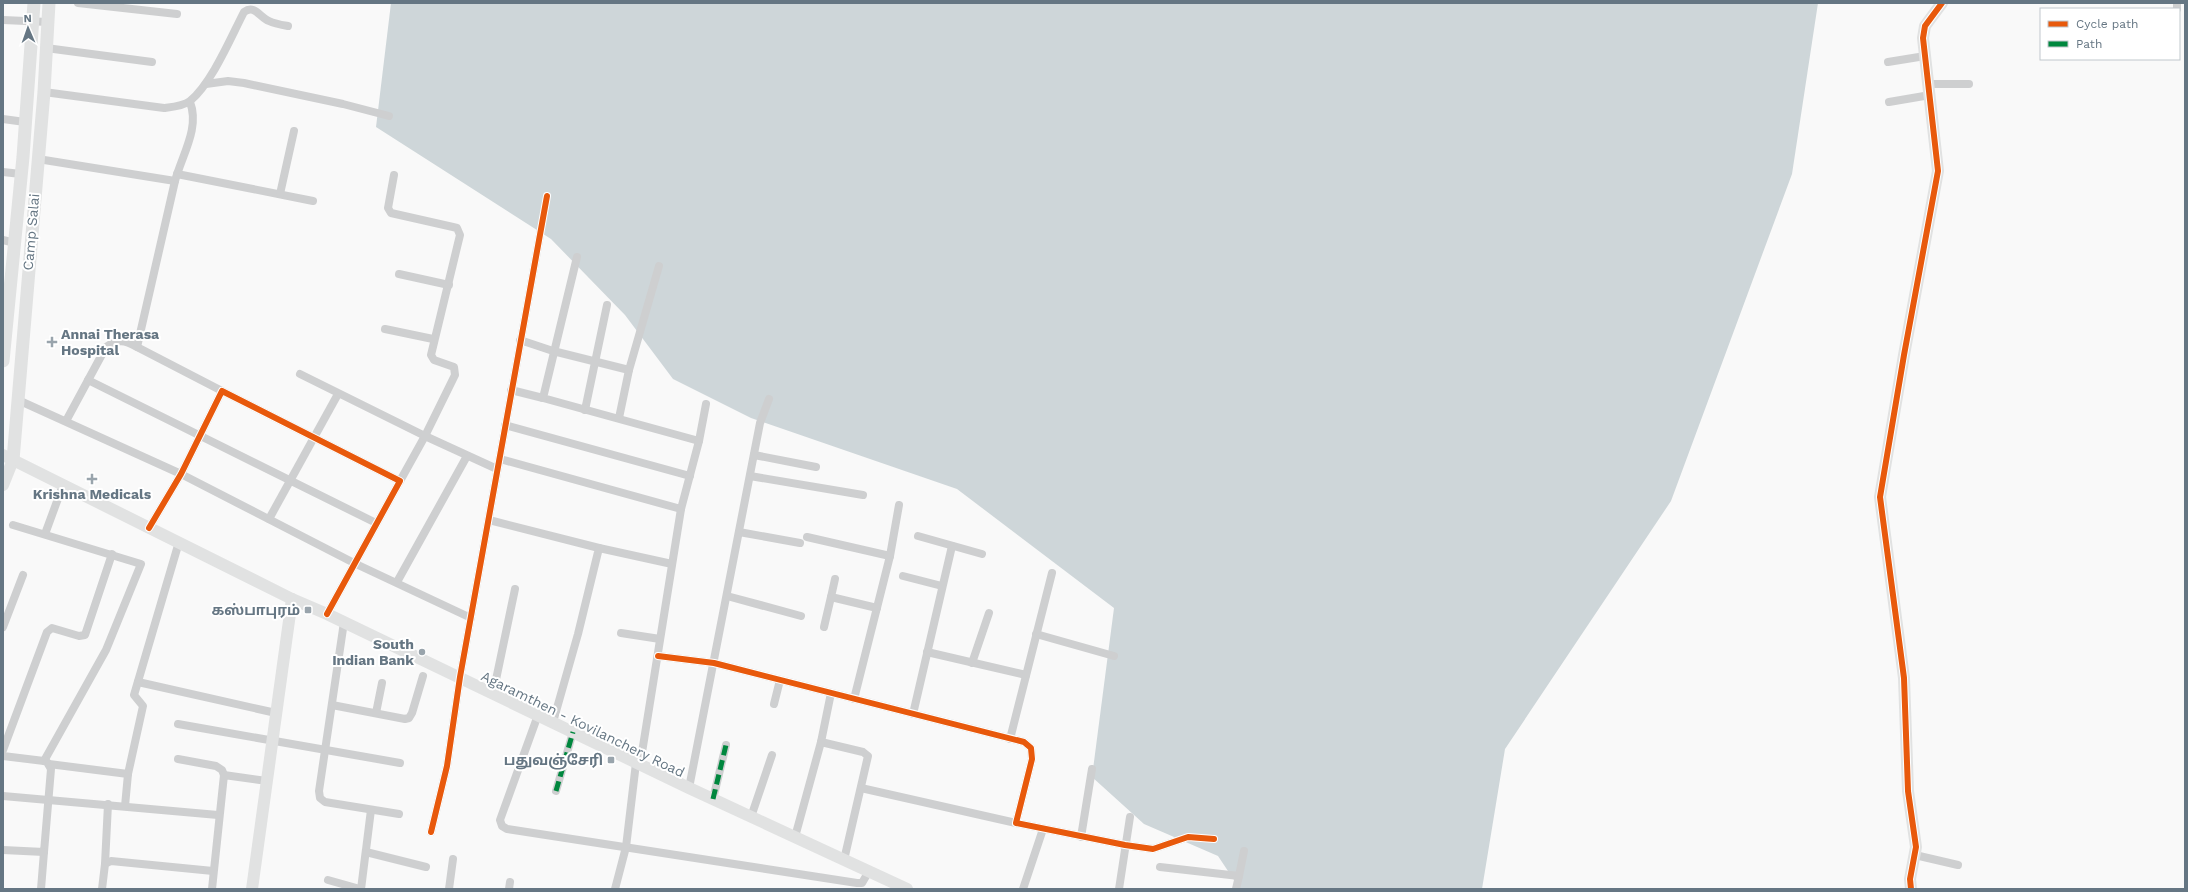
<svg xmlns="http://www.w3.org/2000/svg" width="2188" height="892" viewBox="0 0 2188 892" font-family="'Work Sans','Noto Sans Tamil',sans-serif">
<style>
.water{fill:#ced6d9}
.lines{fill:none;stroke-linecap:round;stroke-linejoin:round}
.street{stroke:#cecfd0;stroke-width:8}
.secondary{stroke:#e1e2e2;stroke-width:12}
.primary{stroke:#e1e2e2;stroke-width:13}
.quiet{stroke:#00873e;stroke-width:5;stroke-dasharray:10 5;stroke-linecap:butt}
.cycleway-casing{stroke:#fff;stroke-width:8}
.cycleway{stroke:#e8590c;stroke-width:6}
.poi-dot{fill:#99a4ac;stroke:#fff;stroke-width:1.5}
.labels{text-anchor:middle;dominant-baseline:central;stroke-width:4;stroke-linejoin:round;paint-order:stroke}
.street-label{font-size:14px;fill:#657683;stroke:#fff}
.poi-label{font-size:14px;font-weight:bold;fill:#657683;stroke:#fff;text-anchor:end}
</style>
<rect width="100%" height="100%" fill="#f9f9f9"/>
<polygon class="water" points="391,3 1818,3 1792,174 1671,501 1505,749 1482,889 1240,889 1218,856 1144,824 1092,777 1114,608 957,489 751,418 673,379 625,315 551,239 376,127"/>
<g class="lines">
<g class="street">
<polyline points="78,3 177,14"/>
<polyline points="2177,9 2177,3"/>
<polyline points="3,20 48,22"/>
<polyline points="46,48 152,62"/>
<polyline points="1888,62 1925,56"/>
<polyline points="206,84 228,81 244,83 343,104 389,116"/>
<polyline points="1929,84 1969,84"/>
<path d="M44,92L164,108C172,107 184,106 190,101C212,83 231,37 244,12C255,4 260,18 269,21C275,24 282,25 288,26"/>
<polyline points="1889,102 1930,95"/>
<polyline points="3,119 25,122"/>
<path d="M38,159L175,181C182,155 200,128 190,102"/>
<polyline points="3,172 21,174"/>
<polyline points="177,174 313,201"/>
<polyline points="394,175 388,208 391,213 453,227 457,228 460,235 431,355 434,360 454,367 455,375 425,436 400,481"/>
<polyline points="175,181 137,347 222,391"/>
<polyline points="280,194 294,131"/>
<polyline points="3,240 15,243"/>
<polyline points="577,257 543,398 699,441"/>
<polyline points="399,274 449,285"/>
<polyline points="385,329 433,339"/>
<polyline points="520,340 553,351 629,370"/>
<polyline points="300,374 425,436 497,469"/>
<polyline points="88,380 376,523"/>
<polyline points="511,390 543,398"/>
<polyline points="18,400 181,474 356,564 471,618"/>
<polyline points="585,410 607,305"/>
<polyline points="619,418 629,370 659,266"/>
<path d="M66,421L106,347C118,339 124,340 137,347"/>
<polyline points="505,425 690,476"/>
<polyline points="754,455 816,467"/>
<polyline points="500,459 681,509"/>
<polyline points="750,476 863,495"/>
<polyline points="269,519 338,394"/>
<polyline points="489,520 599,548 578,634 553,722"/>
<polyline points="13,525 141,564 106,650 44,761"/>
<polyline points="149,528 181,474 222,391 400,481 327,614"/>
<polyline points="739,532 800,543"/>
<polyline points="45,534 63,485"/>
<polyline points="918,536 982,554"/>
<polyline points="807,537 890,556"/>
<polyline points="599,548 672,564"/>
<polyline points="903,576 942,586"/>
<polyline points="835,579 831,597 877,608"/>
<polyline points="397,582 467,456"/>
<polyline points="727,596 801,616"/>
<polyline points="344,622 319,791 320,798 325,802 399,814"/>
<polyline points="3,627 23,575"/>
<polyline points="824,627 831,597"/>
<polyline points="621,633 660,639"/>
<polyline points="1036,634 1114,656"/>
<polyline points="927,652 1026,675"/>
<polyline points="658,656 714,663 1024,742 1031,748 1032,759 1016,823 1125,845 1153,849 1188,837 1214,839"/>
<polyline points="972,663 989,613"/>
<polyline points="138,682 276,713"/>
<polyline points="493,694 515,589"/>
<polyline points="854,699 890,556 899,505"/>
<polyline points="774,704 780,680"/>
<polyline points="332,705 405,719 409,718 412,713 423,676"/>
<polyline points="376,713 382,683"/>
<polyline points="913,714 952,546"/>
<polyline points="538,715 500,820 502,826 507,829 857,883 862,883 869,871"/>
<polyline points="178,724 400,763"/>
<polyline points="1010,739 1052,573"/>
<polyline points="821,742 863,752 868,756 844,860"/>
<polyline points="3,750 47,632 52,628 79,636 85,635 112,554"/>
<polyline points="3,756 44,761 47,762 51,769 44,852 3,850"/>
<polyline points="178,759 216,766 222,770 224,775"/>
<polyline points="49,764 128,774"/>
<polyline points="640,765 681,509 699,441 706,404"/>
<polyline points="689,788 760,423 769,399"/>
<polyline points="861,788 1016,823"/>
<polyline points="556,791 573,732"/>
<polyline points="3,796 218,815"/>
<polyline points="713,799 726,745"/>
<polyline points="125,806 128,774 143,706 134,695 179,542"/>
<polyline points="751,817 772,755"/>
<polyline points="431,832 447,766 460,677 547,196"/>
<polyline points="795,837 821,742 831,693"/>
<polyline points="1081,837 1092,769"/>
<polyline points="366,852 426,867"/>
<polyline points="1915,855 1958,865"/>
<polyline points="105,864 108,804"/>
<polyline points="1160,867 1239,876 1236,889"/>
<polyline points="1239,876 1244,851"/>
<polyline points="328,880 360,889"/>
<polyline points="41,889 44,852"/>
<polyline points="102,889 105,864 111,861 213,871"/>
<polyline points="212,889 224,775 267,781"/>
<polyline points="361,889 371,810"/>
<polyline points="449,889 453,859"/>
<polyline points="509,889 510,882"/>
<polyline points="615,889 626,847 636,763"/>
<polyline points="1023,889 1043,829"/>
<polyline points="1119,889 1130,817"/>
</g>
<g class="secondary">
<polyline points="3,455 292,599 327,614 689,788 907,889"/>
<polyline points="3,485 13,460"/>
<polyline points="252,889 292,599"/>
<polyline points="1911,889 1910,879 1916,847 1908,791 1904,678 1880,497 1904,355 1938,171 1923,38 1925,26 1942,3"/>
</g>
<g class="primary">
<polyline points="3,361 23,157 34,3"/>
<polyline points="13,460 44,92 49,3"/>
</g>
<g class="quiet">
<polyline points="556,791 573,732"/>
<polyline points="713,799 726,745"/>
</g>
<defs>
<g id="cycleway">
<polyline points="149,528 181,474 222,391 400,481 327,614"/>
<polyline points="658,656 714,663 1024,742 1031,748 1032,759 1016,823 1125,845 1153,849 1188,837 1214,839"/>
<polyline points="431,832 447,766 460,677 547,196"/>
<polyline points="1911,889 1910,879 1916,847 1908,791 1904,678 1880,497 1904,355 1938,171 1923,38 1925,26 1942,3"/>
</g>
</defs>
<use href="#cycleway" class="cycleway-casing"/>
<use href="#cycleway" class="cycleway"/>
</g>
<g class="poi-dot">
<path d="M50 336h4v4h4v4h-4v4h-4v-4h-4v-4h4z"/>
<path d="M90 473h4v4h4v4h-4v4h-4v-4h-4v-4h4z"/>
<rect x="304" y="606" width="8" height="8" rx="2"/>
<circle cx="422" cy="652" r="4"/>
<rect x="607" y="756" width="8" height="8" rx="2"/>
</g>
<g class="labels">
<g class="street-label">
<text transform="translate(31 232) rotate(-85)">Camp Salai</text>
<text transform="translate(583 724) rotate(26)">Agaramthen - Kovilanchery Road</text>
</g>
<g class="poi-label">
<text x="61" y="334" text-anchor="start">Annai Therasa<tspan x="61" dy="16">Hospital</tspan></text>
<text x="92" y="494" text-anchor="middle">Krishna Medicals</text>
<text x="300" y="610">கஸ்பாபுரம்</text>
<text x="414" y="644">South<tspan x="414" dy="16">Indian Bank</tspan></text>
<text x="603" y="760">பதுவஞ்சேரி</text>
</g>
</g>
<rect width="2188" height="892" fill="none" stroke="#657683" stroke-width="8"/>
<rect x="2040" y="8" width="140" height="52" fill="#ffffff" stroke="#c1c8cd"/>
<rect x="2048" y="21" width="20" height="6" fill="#e8590c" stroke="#c1c8cd"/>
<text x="2076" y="28" font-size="12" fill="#657683">Cycle path</text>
<rect x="2048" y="41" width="20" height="6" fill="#00873e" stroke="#c1c8cd"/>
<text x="2076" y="48" font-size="12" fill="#657683">Path</text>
<g transform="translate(28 28) rotate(358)" stroke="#ffffff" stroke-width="3" paint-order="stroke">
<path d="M0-3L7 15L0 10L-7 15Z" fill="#657683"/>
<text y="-6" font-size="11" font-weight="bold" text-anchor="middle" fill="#657683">N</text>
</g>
</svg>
